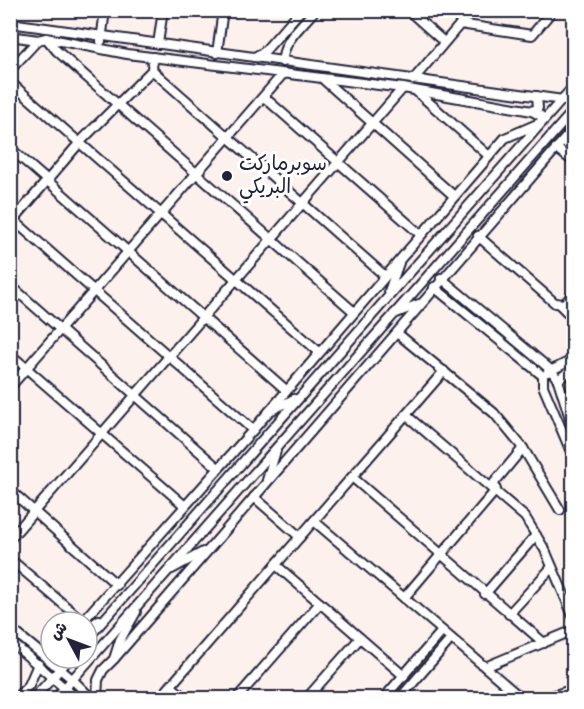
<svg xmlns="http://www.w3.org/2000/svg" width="584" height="709" viewBox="0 0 584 709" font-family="'Architects Daughter','Playpen Sans Arabic',sans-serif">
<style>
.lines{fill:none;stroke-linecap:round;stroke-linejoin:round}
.minor-casing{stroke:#22223b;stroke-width:12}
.minor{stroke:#fff;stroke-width:8}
.poi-dot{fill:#22223b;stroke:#fff;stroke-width:2}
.labels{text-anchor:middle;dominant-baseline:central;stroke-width:6;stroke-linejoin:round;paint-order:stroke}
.poi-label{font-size:20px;fill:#22223b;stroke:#fff;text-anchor:start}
</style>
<rect width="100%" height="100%" fill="#fcf1ec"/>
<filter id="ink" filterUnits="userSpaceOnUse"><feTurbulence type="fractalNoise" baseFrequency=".0167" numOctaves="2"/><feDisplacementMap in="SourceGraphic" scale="12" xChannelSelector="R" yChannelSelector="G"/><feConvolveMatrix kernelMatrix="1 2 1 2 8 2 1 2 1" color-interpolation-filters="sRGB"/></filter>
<g filter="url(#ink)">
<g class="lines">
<defs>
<g id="minor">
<polyline points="408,10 444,42"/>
<polyline points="10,23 563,100"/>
<polyline points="460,24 532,35 553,10"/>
<polyline points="10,36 38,40 46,38 127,54 403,88 532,111 541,116 542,122 505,138 253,430 82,622"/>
<polyline points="46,38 57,51 353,311"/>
<polyline points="101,41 105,10"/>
<polyline points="158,44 163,10"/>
<polyline points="217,53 223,10"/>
<polyline points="254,57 264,52 301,10"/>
<path d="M283,62C281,42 303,25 315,10"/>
<polyline points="10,70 38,40"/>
<polyline points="152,70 385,276"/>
<polyline points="324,80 454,196"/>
<polyline points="413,80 472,10"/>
<polyline points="10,82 318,351"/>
<polyline points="416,91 489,156"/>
<polyline points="264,97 421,235"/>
<polyline points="532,111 538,108 537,96"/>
<polyline points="563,141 574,150"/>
<polyline points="10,148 286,390"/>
<polyline points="556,148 574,162"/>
<polyline points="10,217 253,430"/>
<polyline points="10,224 81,141 152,70 153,57"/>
<polyline points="478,236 555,303 564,304 574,293"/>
<polyline points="441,278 551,370 558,380 574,431"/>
<polyline points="10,285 218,468"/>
<polyline points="434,287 543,376 543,386 574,459"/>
<polyline points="389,291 399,263"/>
<polyline points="560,305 574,319"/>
<polyline points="394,314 419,304"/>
<polyline points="397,333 494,413 523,448 560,510"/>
<polyline points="10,354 185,506"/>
<polyline points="548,372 574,359"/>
<polyline points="558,380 574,367"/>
<polyline points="10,387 282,75"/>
<polyline points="270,411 294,399"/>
<polyline points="406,415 525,517 545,550 574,618"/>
<polyline points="352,477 544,643"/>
<polyline points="267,480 276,451"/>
<polyline points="10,490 117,585"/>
<polyline points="254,497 300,537"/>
<polyline points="314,521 485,667 574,630"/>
<polyline points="10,539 403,88"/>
<polyline points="10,559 83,621"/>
<polyline points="276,565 404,676"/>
<polyline points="172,569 203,552"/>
<polyline points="485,594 536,535"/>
<polyline points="404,598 496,490 494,483 523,448"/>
<polyline points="509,614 552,567"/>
<polyline points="10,628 72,679 91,698"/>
<polyline points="87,629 99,620"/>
<polyline points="87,639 574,86"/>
<polyline points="10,641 76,698"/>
<polyline points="114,659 574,128"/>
<polyline points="485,667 521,698"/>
<polyline points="171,686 185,698"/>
<polyline points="16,698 29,685 38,664"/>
<polyline points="34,698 70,658"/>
<polyline points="56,698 574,110"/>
<polyline points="97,698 98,680 103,670 114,659 120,640 136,612"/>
<polyline points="160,698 444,371"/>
<polyline points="237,698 320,603"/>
<polyline points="307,698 360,638"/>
<polyline points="384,698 442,631"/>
<polyline points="400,698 451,639"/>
<polyline points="545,698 574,689"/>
</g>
</defs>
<use href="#minor" class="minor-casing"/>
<use href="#minor" class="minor"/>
</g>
</g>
<circle class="poi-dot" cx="227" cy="176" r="6"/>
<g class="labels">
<g class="poi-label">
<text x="239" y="164">سوبرماركت<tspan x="239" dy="23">البريكي</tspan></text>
</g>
</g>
<rect width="584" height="709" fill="none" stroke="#fff" stroke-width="36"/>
<rect x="18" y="18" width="548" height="673" fill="none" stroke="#22223b" stroke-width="2" filter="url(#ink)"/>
<g transform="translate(69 640) rotate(311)"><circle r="28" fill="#ffffff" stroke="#a7a7b1" stroke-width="1.5"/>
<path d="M0-4.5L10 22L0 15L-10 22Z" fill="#22223b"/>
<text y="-9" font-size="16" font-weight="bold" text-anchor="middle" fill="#22223b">ش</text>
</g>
</svg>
